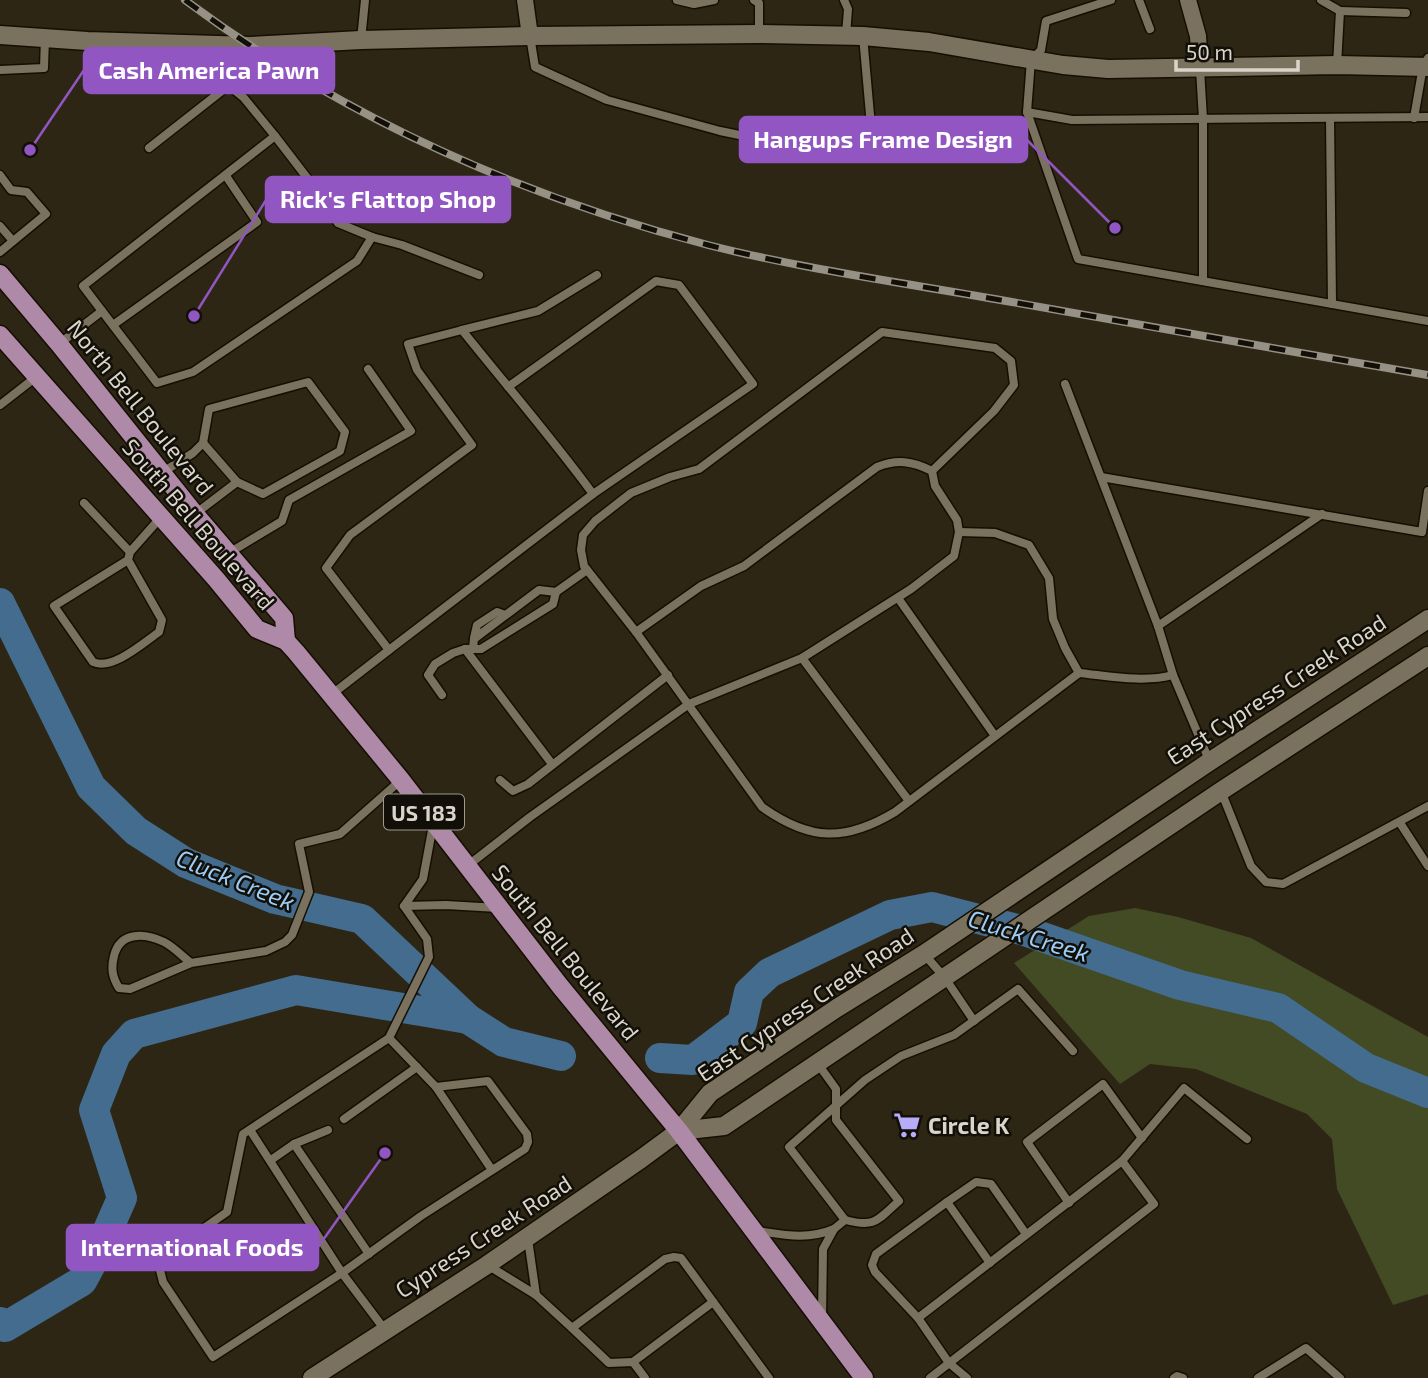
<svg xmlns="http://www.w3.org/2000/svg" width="1428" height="1378" viewBox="0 0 1428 1378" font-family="'Exo 2',sans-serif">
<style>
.green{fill:#434b25}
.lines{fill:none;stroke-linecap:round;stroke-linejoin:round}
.river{stroke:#446c8e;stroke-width:30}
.service-casing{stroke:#150f02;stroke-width:11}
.minor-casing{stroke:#150f02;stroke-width:19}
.tertiary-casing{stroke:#150f02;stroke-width:21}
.secondary-casing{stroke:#150f02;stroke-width:21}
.primary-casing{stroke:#150f02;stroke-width:21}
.service{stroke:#7a725f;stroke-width:8}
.minor{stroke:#7a725f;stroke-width:16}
.tertiary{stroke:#7a725f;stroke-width:18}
.secondary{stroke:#7a725f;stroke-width:18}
.primary{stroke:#ae89a8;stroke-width:18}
.rail-casing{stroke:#969184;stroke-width:8}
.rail{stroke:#120f08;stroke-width:5;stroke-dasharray:16;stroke-linecap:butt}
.labels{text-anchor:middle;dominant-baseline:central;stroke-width:5;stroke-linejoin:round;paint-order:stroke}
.shield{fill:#120f08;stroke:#9d9a90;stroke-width:2}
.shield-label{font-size:21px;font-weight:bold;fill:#d9d5ca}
.street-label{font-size:23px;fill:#d9d5ca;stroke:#120f08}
.poi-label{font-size:23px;font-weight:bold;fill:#d9d5ca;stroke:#120f08;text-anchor:start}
.water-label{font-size:24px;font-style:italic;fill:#9bcdf8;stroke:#120f08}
.leader{fill:none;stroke:#9256c2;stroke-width:2.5}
.callout-dot{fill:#9256c2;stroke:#120f08;stroke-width:2.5}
.callout{fill:#9256c2;stroke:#9256c2;stroke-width:2.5}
.callout-label{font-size:24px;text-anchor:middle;font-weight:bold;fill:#fff}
</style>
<rect width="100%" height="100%" fill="#2d2615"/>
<polygon class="green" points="1135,908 1178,917 1251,938 1428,1037 1428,1294 1393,1305 1337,1189 1332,1139 1307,1114 1196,1069 1150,1064 1120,1084 1014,963 1089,916"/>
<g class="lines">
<g class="river">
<polyline points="0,603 91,787 136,831 186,863 275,899 362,919 468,1019 504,1042 561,1056"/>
<polyline points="660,1058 693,1060 742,1023 749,992 769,973 890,915 932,907 1025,931 1180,985 1278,1008 1366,1068 1428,1093"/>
<polyline points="0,1322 5,1327 82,1281 100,1248 122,1198 94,1110 116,1054 134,1034 296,990 468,1019"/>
</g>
<defs>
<g id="service">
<polyline points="677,0 694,4 714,0"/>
<polyline points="754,0 759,3 759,33"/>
<polyline points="844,0 848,9 846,35"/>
<polyline points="1111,0 1046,21 1041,50 1031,60 1027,112 1078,259 1428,321"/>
<polyline points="1139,0 1150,29"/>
<polyline points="1321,0 1340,11 1337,65"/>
<polyline points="1340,11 1406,13"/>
<polyline points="530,36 535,67 607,100 720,131 812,150 865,152 871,126 863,36"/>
<polyline points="361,40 365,0"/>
<polyline points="1200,69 1203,119 1203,281"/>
<polyline points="0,70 44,68 45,38"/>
<polyline points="1027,112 1072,120 1428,117"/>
<polyline points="1330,118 1332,304"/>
<polyline points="1414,118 1423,66 1428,58"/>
<polyline points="149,148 228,86"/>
<polyline points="0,175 11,190 27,192 46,214 0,252"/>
<polyline points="0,226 13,241"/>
<polyline points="372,237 402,245 479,275"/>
<polyline points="102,311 83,286 275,136 244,98 193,56 193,44"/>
<polyline points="113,325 257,222 226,176"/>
<polyline points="462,330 538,311 597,275"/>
<polyline points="59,344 102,311 157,383 193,372 357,261 372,237 338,223 318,192 275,136"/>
<polyline points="1065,384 1158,626 1173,675 1209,760"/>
<polyline points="0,405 36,377"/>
<polyline points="203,443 237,482"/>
<path d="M932,471L994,411L1014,385L1011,361L995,348L882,332L699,469L670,477L631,493L595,521L583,535L581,550L584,566L636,632L762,807C810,841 845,842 895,812L1079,673L1065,648L1053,619L1049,578L1029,545L995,533L959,532"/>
<polyline points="163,472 193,453 203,443 209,409 308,382 345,432 340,451 263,494 237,482 195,514"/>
<polyline points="1101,477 1422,532 1428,491"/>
<polyline points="84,503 130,552"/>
<polyline points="229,553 282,521 289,500 411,431 368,369"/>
<path d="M128,560L54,606L93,662C112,671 143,643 159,632L162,620L128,560L130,552L161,517"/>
<polyline points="898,598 995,736"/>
<polyline points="1158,626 1322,514"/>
<polyline points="474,638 477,625 497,612 505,615"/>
<polyline points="473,648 474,639 539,590 556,592 587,570"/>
<polyline points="465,649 552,764"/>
<polyline points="389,650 593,494"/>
<polyline points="802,658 909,801"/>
<path d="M1079,673C1109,676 1143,683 1173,675"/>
<path d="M331,695L389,650L326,568L350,535L472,445L417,370L408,344L462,330C506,385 552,438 593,494L753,384L679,285L656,281L508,387"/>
<polyline points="442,695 428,675 435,664 453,653 465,649 481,649 553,604 556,592"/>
<polyline points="500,780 513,791 528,784 668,675"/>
<polyline points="1221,791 1251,866 1266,882 1283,884 1428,806"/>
<polyline points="1400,823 1428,866"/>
<polyline points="433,825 423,879 404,906 446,905 498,908"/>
<path d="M466,867L530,817L689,704L802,658L911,589L954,556L959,532L957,520L935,486L932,471C912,461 897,459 877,467L744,566L701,586L636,632"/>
<polyline points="924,954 945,978 974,1021"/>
<path d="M191,963C183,957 174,947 164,942C145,933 120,931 114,956C111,968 112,977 119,988L130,989L191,963L266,951L285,942L292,935L309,892L299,844L340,834L401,780"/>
<polyline points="389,1038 436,1087"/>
<path d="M818,1064L836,1089V1120L899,1201C877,1220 876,1228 845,1220L834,1229"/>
<polyline points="344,1119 417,1067"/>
<polyline points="250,1130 342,1273 213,1357 163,1282 160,1270 164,1256 227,1212 243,1134 389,1038 429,957 427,939 404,906"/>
<polyline points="294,1144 369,1254"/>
<polyline points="271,1160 294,1144 328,1130"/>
<polyline points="947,1202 876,1254 872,1265 875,1272 918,1318 949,1363 967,1378"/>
<polyline points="1069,1203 1027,1142 1103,1084 1142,1138"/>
<polyline points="845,1220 789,1147 865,1080 901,1056 954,1035 1018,989 1073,1051"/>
<path d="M758,1231C785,1235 808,1240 834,1229L823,1249L822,1318"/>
<polyline points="528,1239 536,1295"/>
<polyline points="990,1263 947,1202 976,1182 991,1184 1026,1234"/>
<polyline points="489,1266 536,1295 572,1328 665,1259 674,1257 681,1258 769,1378"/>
<polyline points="918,1318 1122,1161 1184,1088 1247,1139"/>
<polyline points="572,1328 609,1363 633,1362"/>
<polyline points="385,1330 342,1273 421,1216 525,1149 528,1142 527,1134 488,1081 436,1087 492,1170"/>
<polyline points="645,1378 633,1362 713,1302"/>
<polyline points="930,1378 1154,1204 1122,1161"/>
<polyline points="1174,1378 1177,1376 1183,1378"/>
<polyline points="1258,1378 1306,1348 1340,1378"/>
</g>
<g id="minor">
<polyline points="525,0 530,36"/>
<polyline points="1188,0 1198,36 1200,69"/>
</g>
<polyline id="tertiary" points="0,35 87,41 250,46 361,40 530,36 759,34 863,36 929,42 1063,65 1108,69 1337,65 1428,67"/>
<g id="secondary">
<polyline points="679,1131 724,1126 1221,791 1428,656"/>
<polyline points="312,1378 487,1265 641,1159 679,1131 710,1093 837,1008 924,954 1209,762 1428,619"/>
</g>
<g id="primary">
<polyline points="0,274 59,344 195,514 284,618 286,641"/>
<polyline points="0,335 216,579 257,629 286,641 296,652 401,780 560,986 679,1131 864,1378"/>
</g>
</defs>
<use href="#service" class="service-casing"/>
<use href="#minor" class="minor-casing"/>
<use href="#tertiary" class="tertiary-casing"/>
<use href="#secondary" class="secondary-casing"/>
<use href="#primary" class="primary-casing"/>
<use href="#service" class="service"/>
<use href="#minor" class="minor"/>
<use href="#tertiary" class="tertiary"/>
<use href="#secondary" class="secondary"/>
<use href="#primary" class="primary"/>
<defs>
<path id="rail" d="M185,0C341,116 520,196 708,245C807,270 911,284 1012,302C1151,327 1289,351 1428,375"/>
</defs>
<use href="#rail" class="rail-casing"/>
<use href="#rail" class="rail"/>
</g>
<defs>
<symbol id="supermarket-bare" viewBox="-9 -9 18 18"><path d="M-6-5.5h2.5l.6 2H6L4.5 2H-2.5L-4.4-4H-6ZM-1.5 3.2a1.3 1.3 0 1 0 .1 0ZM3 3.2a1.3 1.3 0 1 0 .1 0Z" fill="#b6acf8" stroke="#120f08" stroke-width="2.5" paint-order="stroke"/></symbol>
</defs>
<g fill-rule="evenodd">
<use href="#supermarket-bare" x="888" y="1106" width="38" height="38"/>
</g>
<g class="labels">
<rect class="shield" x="384" y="794.5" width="80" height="35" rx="5"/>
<g class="shield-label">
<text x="424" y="812">US 183</text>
</g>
<g class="street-label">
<text transform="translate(141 407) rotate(51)">North Bell Boulevard</text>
<text transform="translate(199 524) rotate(49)">South Bell Boulevard</text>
<text transform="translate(1276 689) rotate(-33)">East Cypress Creek Road</text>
<text transform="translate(566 952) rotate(51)">South Bell Boulevard</text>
<text transform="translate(805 1004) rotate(-34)">East Cypress Creek Road</text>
<text transform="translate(483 1236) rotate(-33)">Cypress Creek Road</text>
</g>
<g class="poi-label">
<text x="928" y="1125">Circle K</text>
</g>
<g class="water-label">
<text transform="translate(236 879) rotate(22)">Cluck Creek</text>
<text transform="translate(1029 935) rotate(17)">Cluck Creek</text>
</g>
</g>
<path class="leader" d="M30 150L84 70M1115 228L1027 140M194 316L266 200M385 1153L318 1247"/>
<g class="callout-dot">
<circle cx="30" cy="150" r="7"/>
<circle cx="1115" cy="228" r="7"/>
<circle cx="194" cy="316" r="7"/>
<circle cx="385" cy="1153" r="7"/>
</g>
<g class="callout">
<rect x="84" y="48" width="250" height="45" rx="7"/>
<rect x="740" y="117" width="287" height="45" rx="7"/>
<rect x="266" y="177" width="244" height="45" rx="7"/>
<rect x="67" y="1225" width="251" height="45" rx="7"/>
</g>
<g class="callout-label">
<text x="209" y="79">Cash America Pawn</text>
<text x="883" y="148">Hangups Frame Design</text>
<text x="388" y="208">Rick's Flattop Shop</text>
<text x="192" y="1256">International Foods</text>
</g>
<path d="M1176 60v10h122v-10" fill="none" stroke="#d9d5ca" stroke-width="3.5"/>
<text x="1186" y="60" font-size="21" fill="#d9d5ca" stroke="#120f08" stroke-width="5" paint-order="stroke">50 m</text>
</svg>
